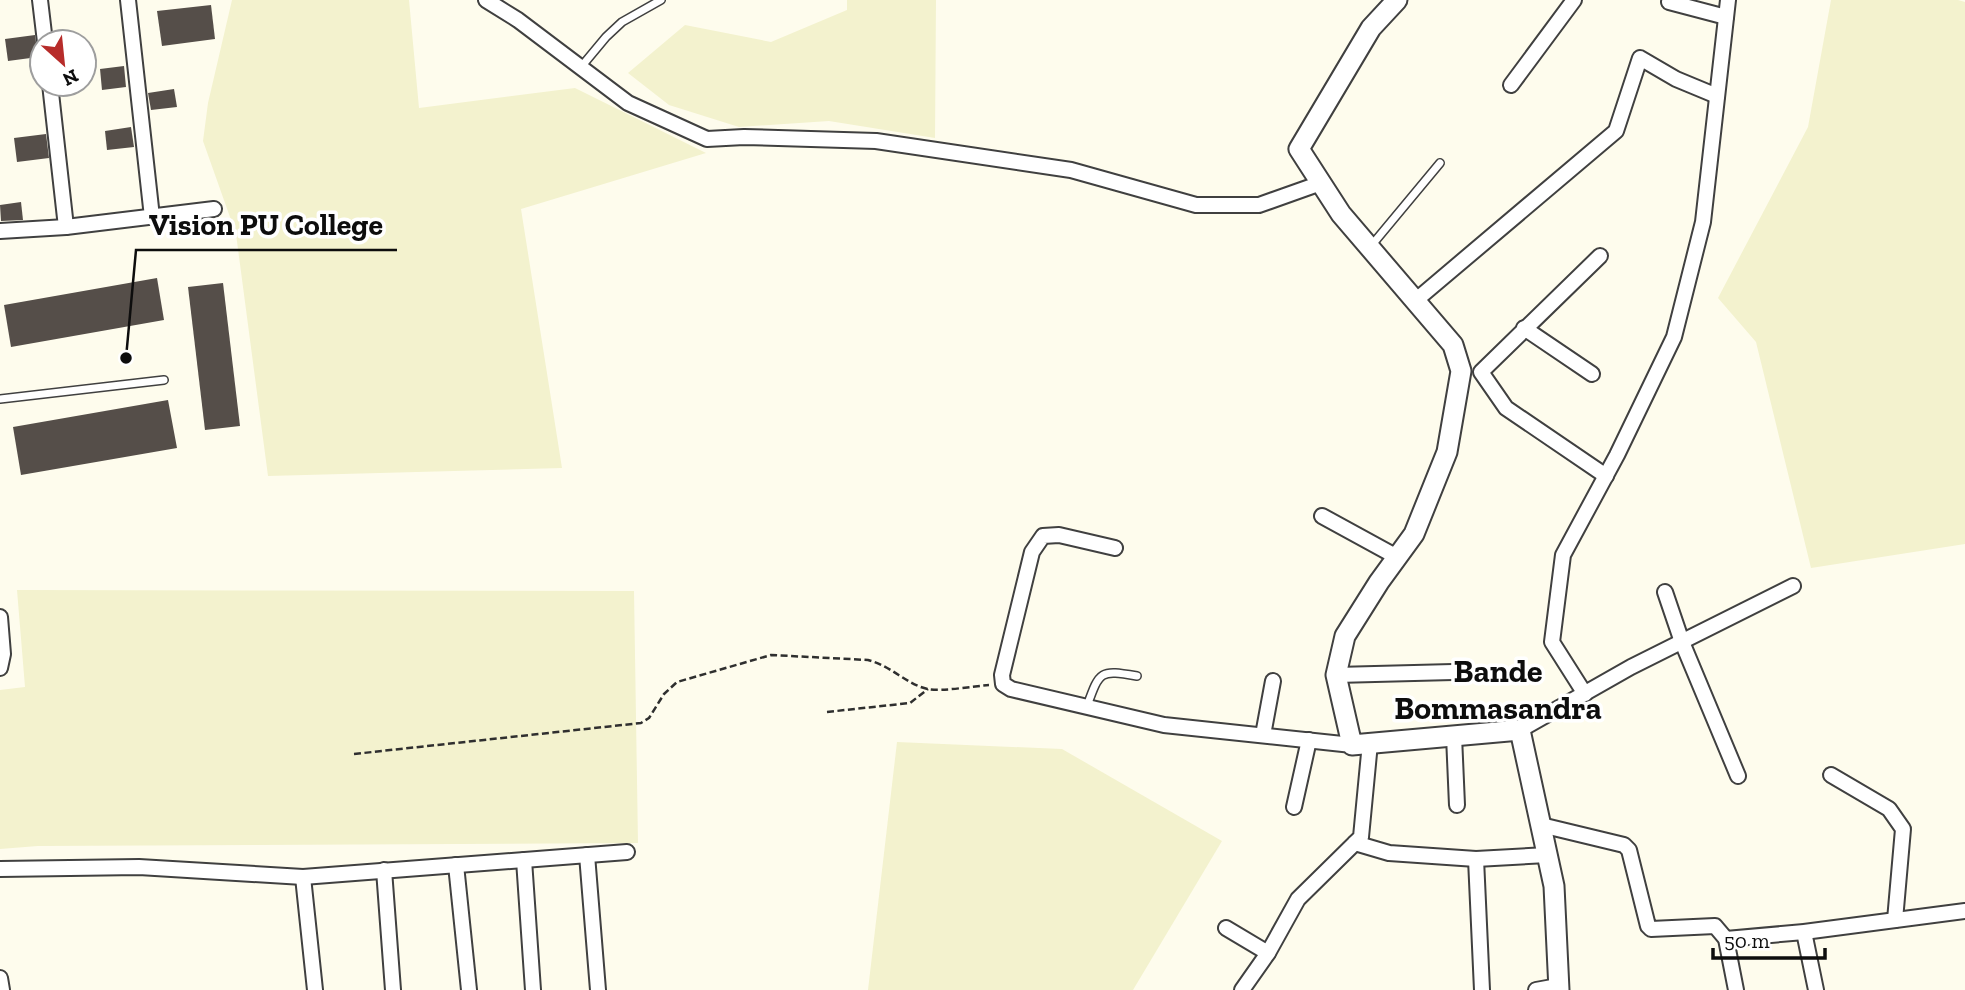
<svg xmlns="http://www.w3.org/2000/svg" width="1965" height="990" viewBox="0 0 1965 990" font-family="'Zilla Slab',serif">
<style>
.farmland{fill:#f3f2ce}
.building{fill:#554e49}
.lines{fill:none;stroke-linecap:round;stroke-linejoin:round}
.service-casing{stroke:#404040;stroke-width:10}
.minor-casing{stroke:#404040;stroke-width:18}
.tertiary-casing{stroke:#404040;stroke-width:23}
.path{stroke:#2f2f2f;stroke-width:2.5;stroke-dasharray:7 3.5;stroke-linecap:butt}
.service{stroke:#fff;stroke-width:7}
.minor{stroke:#fff;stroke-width:14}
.tertiary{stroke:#fff;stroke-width:19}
.labels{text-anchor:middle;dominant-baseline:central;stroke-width:7;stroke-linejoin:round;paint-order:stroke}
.quarter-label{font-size:32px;font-weight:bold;fill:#0d0d0d;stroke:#fff}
.leader{fill:none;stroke:#0d0d0d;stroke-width:2.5}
.callout-dot{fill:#0d0d0d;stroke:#fff;stroke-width:2.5}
.callout-label{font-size:30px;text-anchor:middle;font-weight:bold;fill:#0d0d0d;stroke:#fff;stroke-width:7;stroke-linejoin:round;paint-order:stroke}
</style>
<rect width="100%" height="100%" fill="#fefced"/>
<g class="farmland">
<polygon points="232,0 409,0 419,108 575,88 706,153 521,209 562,468 268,476 236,234 203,141 208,103"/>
<polygon points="847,0 936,0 935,138 829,121 739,127 669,105 628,73 685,25 771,42 847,10"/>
<polygon points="1831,0 1958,0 1965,2 1965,544 1811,568 1756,342 1718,298 1808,127"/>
<polygon points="17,590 634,591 638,843 38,846 0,849 0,690 25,687"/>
<polygon points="897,742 1062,749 1222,841 1133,990 868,990"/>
</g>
<g class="building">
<polygon points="211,5 215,39 162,46 157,11"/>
<polygon points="35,35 38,57 8,61 5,39"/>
<polygon points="124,66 126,87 102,90 100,69"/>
<polygon points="174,89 177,107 151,110 148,93"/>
<polygon points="131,127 134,147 107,150 105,131"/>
<polygon points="46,134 49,158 17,162 14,138"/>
<polygon points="21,202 23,220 1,221 0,205"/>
<polygon points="157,278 164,320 11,347 4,305"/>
<polygon points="223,283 240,426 205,430 188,287"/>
<polygon points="168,400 177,448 21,475 13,427"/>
</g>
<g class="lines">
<defs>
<g id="service">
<polyline points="581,67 606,37 622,22 661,0"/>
<polyline points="1371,246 1440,163"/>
<polyline points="0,399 164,380"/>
<path d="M1087,706C1100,670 1100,670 1137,676"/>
</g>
<g id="minor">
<polyline points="40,0 45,42"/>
<polyline points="128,0 152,217"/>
<polyline points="486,0 518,20 628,103 707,139 744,137 876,141 1071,170 1196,205 1259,205 1321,183"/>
<polyline points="1669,2 1726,17"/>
<polyline points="50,84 66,227"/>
<polyline points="1511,85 1574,0"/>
<polyline points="0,231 66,227 214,209"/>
<polyline points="1600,256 1481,372 1506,408 1606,476"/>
<polyline points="1415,301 1616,131 1640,58 1676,79 1717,96"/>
<polyline points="1524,328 1592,374"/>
<polyline points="1322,516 1397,557"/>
<polyline points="1115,548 1059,535 1043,536 1032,552 1002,675 1003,684 1011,689 1164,725 1352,745"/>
<polyline points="1665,592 1682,642 1738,776"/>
<polyline points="0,617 3,654 0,668"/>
<polyline points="1336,675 1453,672"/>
<polyline points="1585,694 1552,642 1563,555 1617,455 1674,337 1703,222 1728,0"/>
<polyline points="1520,730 1631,667 1793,586"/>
<polyline points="1263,735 1273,681"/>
<polyline points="1454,736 1457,805"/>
<polyline points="1831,775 1889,809 1903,829 1895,920"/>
<polyline points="1294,807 1309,740"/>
<polyline points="1541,825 1624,845 1629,850 1648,926 1651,929 1715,926 1726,939 1736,990"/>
<polyline points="1355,843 1389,853 1476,859 1547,855"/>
<polyline points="587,855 598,990"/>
<polyline points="1476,859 1482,990"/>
<polyline points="524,860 533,990"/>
<polyline points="456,865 469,990"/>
<polyline points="0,869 139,867 303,877 627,852"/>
<polyline points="384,870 393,990"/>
<polyline points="303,877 315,990"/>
<polyline points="1226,928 1268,953"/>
<polyline points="1804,932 1816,990"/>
<polyline points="1726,939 1804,932 1965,911"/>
<polyline points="0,978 2,990"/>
<polyline points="1242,990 1268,953 1298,899 1361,837 1370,743"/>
<polyline points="1536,990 1558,986"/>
</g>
<polyline id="tertiary" points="1397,0 1371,28 1299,149 1341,214 1453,345 1461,371 1447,452 1414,534 1379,582 1345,636 1336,675 1352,745 1520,730 1554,886 1559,990"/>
</defs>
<use href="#service" class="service-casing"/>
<use href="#minor" class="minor-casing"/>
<use href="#tertiary" class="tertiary-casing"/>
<g class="path">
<polyline points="827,712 910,703 928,689"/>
<path d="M354,754L641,723L649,718L664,694L677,682L771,655L868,660C892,666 907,685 928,689C941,692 974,686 989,685"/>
</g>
<use href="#service" class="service"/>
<use href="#minor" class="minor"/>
<use href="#tertiary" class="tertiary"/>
</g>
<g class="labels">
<g class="quarter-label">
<text x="1498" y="671">Bande<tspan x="1498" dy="37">Bommasandra</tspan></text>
</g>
</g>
<path class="leader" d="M126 358L136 250H397"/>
<circle class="callout-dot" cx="126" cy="358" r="7"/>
<g class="callout-label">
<text x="266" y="235">Vision PU College</text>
</g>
<g transform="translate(63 63) rotate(153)"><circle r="33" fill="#ffffff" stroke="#9e9e9e" stroke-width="2"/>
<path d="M0-5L12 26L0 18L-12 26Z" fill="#b72c2a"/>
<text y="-10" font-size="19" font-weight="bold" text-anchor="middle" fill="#0d0d0d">N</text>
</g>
<path d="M1713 948v10h112v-10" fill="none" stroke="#0d0d0d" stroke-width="3.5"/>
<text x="1724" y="948" font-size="21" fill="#0d0d0d" stroke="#ffffff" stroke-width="5" paint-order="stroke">50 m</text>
</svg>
